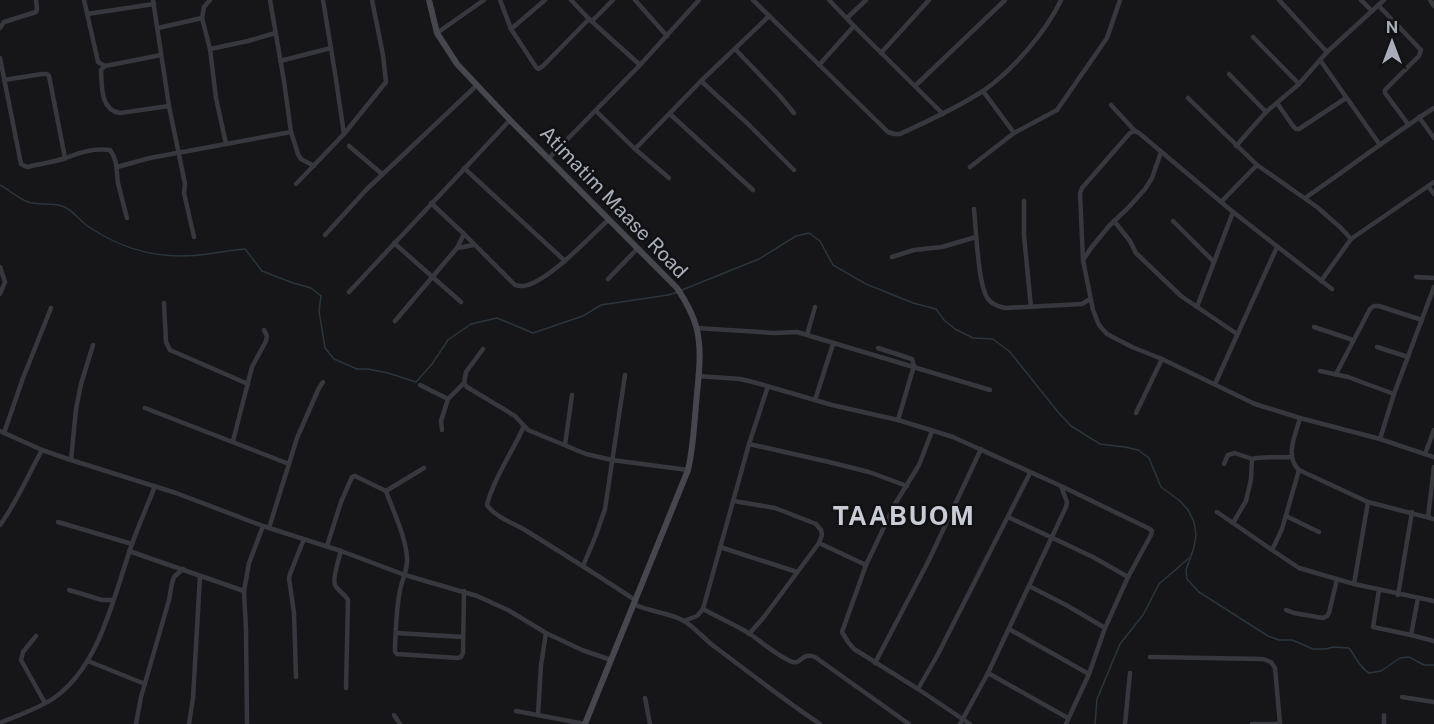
<svg xmlns="http://www.w3.org/2000/svg" width="1434" height="724" viewBox="0 0 1434 724" font-family="'Public Sans',sans-serif">
<style>
.lines{fill:none;stroke-linecap:round;stroke-linejoin:round}
.stream{stroke:#2c353c;stroke-width:1.5}
.minor{stroke:#37383d;stroke-width:4.5}
.secondary{stroke:#45474d;stroke-width:6}
.labels{text-anchor:middle;dominant-baseline:central;stroke-width:5;stroke-linejoin:round;paint-order:stroke}
.street-label{font-size:20px;fill:#a8adb8;stroke:#111113}
.district-label{font-size:26px;font-weight:bold;letter-spacing:1.5px;fill:#c9ccd4;stroke:#111113}
</style>
<rect width="100%" height="100%" fill="#161618"/>
<g class="lines">
<g class="stream">
<path d="M0,185C9,190 18,198 28,202C38,206 57,201 68,209C76,214 81,222 89,227C126,252 164,260 208,254C220,252 232,250 245,249L262,271L293,283L311,288L321,296L319,311L325,348L334,359L357,369H368L388,373L416,382L432,364L448,340L471,324L497,318L533,333L583,316L601,305L668,295L678,292"/>
<path d="M682,290L759,259L796,236L809,233L820,241L833,265L866,284L913,303L936,309L944,320L955,329L973,338L993,339L1010,352L1058,412L1071,426L1100,444L1125,447L1138,450L1149,458L1161,487L1180,501L1188,510L1194,522L1196,535L1194,547L1186,570L1187,579L1199,592L1268,636L1279,640H1292L1313,649H1325L1334,647L1349,648C1356,657 1359,667 1369,673L1381,671L1400,658L1409,657L1424,665H1434"/>
<polyline points="1095,724 1097,699 1120,644 1143,615 1159,584 1189,558"/>
</g>
<g class="minor">
<polyline points="84,0 98,62 105,66"/>
<polyline points="153,0 169,106 185,184 184,193 194,237"/>
<polyline points="210,0 204,7 202,18 210,49 216,98 226,144 291,132"/>
<polyline points="270,0 284,81 291,132 298,154 301,159 314,166"/>
<polyline points="323,0 335,73 344,134"/>
<polyline points="500,0 511,29 536,67 538,69 543,66 589,19"/>
<polyline points="571,0 589,19 640,65"/>
<polyline points="635,0 667,36"/>
<path d="M753,0L888,132L894,134H900C928,121 957,108 983,91C1012,71 1046,32 1061,0"/>
<polyline points="829,0 854,26 943,114"/>
<polyline points="1279,0 1327,52"/>
<polyline points="1361,0 1372,11"/>
<polyline points="1430,0 1434,6"/>
<polyline points="1378,5 1421,50 1419,56 1385,90 1385,93 1408,124"/>
<polyline points="87,14 154,4"/>
<polyline points="847,18 866,0"/>
<polyline points="592,21 613,0"/>
<polyline points="0,28 4,22 36,12 37,9 36,0"/>
<polyline points="158,28 202,18"/>
<polyline points="511,29 545,0"/>
<polyline points="437,33 484,0"/>
<polyline points="1253,37 1299,84"/>
<polyline points="210,49 248,41 275,33"/>
<polyline points="735,49 779,95 794,113"/>
<polyline points="881,53 929,0"/>
<path d="M0,58L21,164L27,167C40,164 54,162 66,158C81,152 94,148 110,150C118,160 116,171 118,183C121,195 124,207 127,218"/>
<polyline points="1320,60 1380,145"/>
<polyline points="280,61 331,48"/>
<polyline points="819,65 854,26"/>
<path d="M105,66L101,70C102,86 100,110 120,113L169,106"/>
<polyline points="105,66 161,55"/>
<polyline points="1229,74 1266,112"/>
<polyline points="4,80 42,74 47,74 49,76 65,158"/>
<polyline points="701,81 747,123 794,170"/>
<polyline points="915,86 1005,0"/>
<polyline points="983,91 1014,133"/>
<polyline points="1188,98 1257,165 1317,207 1341,228 1351,239"/>
<polyline points="1277,103 1293,126 1296,129 1299,129 1346,98"/>
<polyline points="1111,105 1135,131"/>
<polyline points="596,111 635,149 669,178"/>
<polyline points="670,114 753,190"/>
<polyline points="1419,117 1434,138"/>
<polyline points="349,146 382,174"/>
<polyline points="1236,146 1266,112 1299,84 1327,52 1384,0"/>
<polyline points="635,149 701,81 769,16"/>
<polyline points="549,158 640,65 699,0"/>
<polyline points="117,167 150,158 226,144"/>
<polyline points="970,167 1014,133 1057,110 1107,38 1120,0"/>
<polyline points="464,168 565,261"/>
<polyline points="296,184 344,134 386,82 383,55 372,0"/>
<polyline points="1428,186 1434,194"/>
<path d="M1305,198C1349,168 1390,136 1434,108"/>
<polyline points="1024,201 1024,236 1031,307"/>
<polyline points="1221,202 1257,165"/>
<path d="M431,203L464,234L515,285C517,286 522,286 524,286C548,282 590,237 608,220"/>
<path d="M974,209C976,228 978,286 988,299C993,305 998,306 1005,308L1082,304L1090,299"/>
<polyline points="1114,221 1130,241 1136,253 1181,296 1237,334"/>
<polyline points="1173,221 1214,262"/>
<polyline points="325,235 366,190 476,86"/>
<polyline points="394,243 461,302"/>
<polyline points="457,248 474,245"/>
<polyline points="892,257 914,250 942,247 976,237"/>
<polyline points="1083,260 1091,248 1109,226 1128,208 1145,189 1152,178 1161,152"/>
<polyline points="0,267 5,282 0,294"/>
<polyline points="1416,277 1434,278"/>
<polyline points="608,279 637,249"/>
<polyline points="1321,281 1351,239 1434,182"/>
<polyline points="1332,289 1233,212 1139,133 1135,131 1130,133 1082,188 1080,193 1083,260 1093,310 1099,325 1107,334 1132,347 1162,359 1255,404 1300,418 1380,439 1434,457"/>
<polyline points="349,292 510,120"/>
<polyline points="164,303 166,342 170,350 248,384"/>
<polyline points="1197,307 1233,212"/>
<polyline points="395,321 457,248 464,234"/>
<polyline points="1314,327 1353,340"/>
<polyline points="697,328 774,333 797,332 990,390"/>
<polyline points="807,335 815,307"/>
<polyline points="1377,347 1408,357"/>
<polyline points="878,348 912,359 914,366 898,420"/>
<polyline points="483,349 466,372 464,383 467,387 515,416 528,430 586,454 612,460 688,470"/>
<polyline points="1320,371 1348,377 1394,394"/>
<polyline points="1336,374 1370,309 1374,306 1379,306 1422,320"/>
<polyline points="698,376 740,379 753,382 832,405 898,420 953,437 1061,486 1150,529 1152,531 1151,535 1128,577 1105,628 1089,674 1066,724"/>
<polyline points="1215,384 1277,247"/>
<polyline points="420,385 448,399"/>
<polyline points="815,400 833,344"/>
<polyline points="145,408 289,464"/>
<polyline points="1136,413 1162,359"/>
<path d="M1300,418C1296,434 1284,456 1299,470L1368,502L1434,519"/>
<path d="M524,426C513,451 493,480 487,505C495,517 513,523 525,530C562,553 599,576 635,600"/>
<polyline points="442,430 441,421 448,399 464,383"/>
<polyline points="0,431 42,450 71,460 176,493 263,526 341,551 405,575 477,596 508,610 546,633 582,650 611,660"/>
<polyline points="932,431 919,465 895,504 866,565 842,632 848,642 854,649 918,689 970,724"/>
<polyline points="4,433 23,378 51,308"/>
<polyline points="1380,439 1394,394 1434,287"/>
<polyline points="233,441 252,367 266,341 267,336 264,330"/>
<polyline points="749,444 829,462 869,472 907,486"/>
<polyline points="565,445 572,395"/>
<polyline points="1425,454 1434,430"/>
<polyline points="71,460 76,409 81,384 93,345"/>
<polyline points="1224,464 1228,455 1235,453 1252,459"/>
<polyline points="386,491 424,468"/>
<polyline points="734,501 775,508 816,524 821,530 822,535 819,543 764,617 749,634"/>
<polyline points="1217,512 1272,550 1299,568 1354,584 1434,601"/>
<polyline points="1286,516 1319,532"/>
<polyline points="1008,517 1093,557 1128,577"/>
<polyline points="1428,517 1434,467"/>
<polyline points="58,522 132,544"/>
<path d="M1233,523L1246,501L1251,479L1252,459C1262,456 1280,458 1291,457"/>
<path d="M0,525C17,502 28,475 42,450"/>
<polyline points="269,528 297,438 319,388 323,382"/>
<polyline points="819,543 866,565"/>
<path d="M327,546L341,502L352,477L355,476L386,491C393,511 406,537 407,558C408,570 402,579 400,590C396,609 396,628 395,646V652L397,654L458,658L461,657L463,653L464,591"/>
<polyline points="720,547 797,572"/>
<polyline points="1272,550 1282,529 1299,470"/>
<polyline points="129,551 244,591"/>
<path d="M341,551C339,559 332,578 335,585C338,591 345,594 348,600L346,688"/>
<polyline points="583,566 596,535 605,509 625,375"/>
<polyline points="1354,584 1368,502"/>
<polyline points="1029,586 1068,606 1105,628"/>
<polyline points="69,590 102,600 113,600"/>
<polyline points="1379,590 1373,627 1411,635 1434,641"/>
<polyline points="1398,595 1412,512"/>
<path d="M634,604C649,612 667,612 682,620C694,626 704,639 715,647C750,673 784,700 820,724"/>
<path d="M703,609C719,618 736,625 750,634C763,643 775,654 790,661C801,667 801,651 815,657L909,724"/>
<polyline points="1286,610 1294,613 1323,618 1327,616 1329,613 1337,579"/>
<polyline points="684,621 697,616 703,609 749,444 768,386"/>
<polyline points="1009,629 1089,674"/>
<polyline points="396,633 463,637"/>
<polyline points="1411,635 1418,598"/>
<polyline points="36,636 23,652 21,660 45,703"/>
<polyline points="1150,657 1263,659 1271,662 1275,668 1280,724"/>
<polyline points="88,661 145,684"/>
<polyline points="875,663 929,560 981,449"/>
<polyline points="988,673 1068,718"/>
<polyline points="296,677 294,613 289,578 290,574 304,539"/>
<polyline points="918,689 937,656 1030,473"/>
<polyline points="1402,697 1434,702"/>
<polyline points="645,698 650,724"/>
<polyline points="516,711 585,724"/>
<polyline points="394,715 400,724"/>
<polyline points="538,715 541,665 546,633"/>
<polyline points="1384,715 1384,724"/>
<path d="M0,723C18,715 38,709 54,698C99,667 113,599 130,550C137,528 147,507 155,486"/>
<polyline points="136,724 141,697 169,600 172,583 174,577 183,569"/>
<polyline points="189,724 193,698 200,576"/>
<polyline points="247,724 246,630 244,591 249,563 263,526"/>
<polyline points="960,724 988,673 1066,507 1067,502 1061,486"/>
<polyline points="1125,724 1130,673"/>
<polyline points="1252,724 1279,724"/>
</g>
<path class="secondary" d="M429,0L437,33L457,64L510,120L677,288C685,300 692,312 696,326C703,351 698,379 696,405C694,426 693,449 688,470L585,724"/>
</g>
<g class="labels">
<g class="street-label">
<text transform="translate(614 202) rotate(46)">Atimatim Maase Road</text>
</g>
<g class="district-label">
<text x="904" y="515">TAABUOM</text>
</g>
</g>
<g transform="translate(1392 42)" stroke="#111113" stroke-width="4.5" paint-order="stroke">
<path d="M0-4.5L10 22L0 15L-10 22Z" fill="#a8adb8"/>
<text y="-9" font-size="16" font-weight="bold" text-anchor="middle" fill="#a8adb8">N</text>
</g>
</svg>
